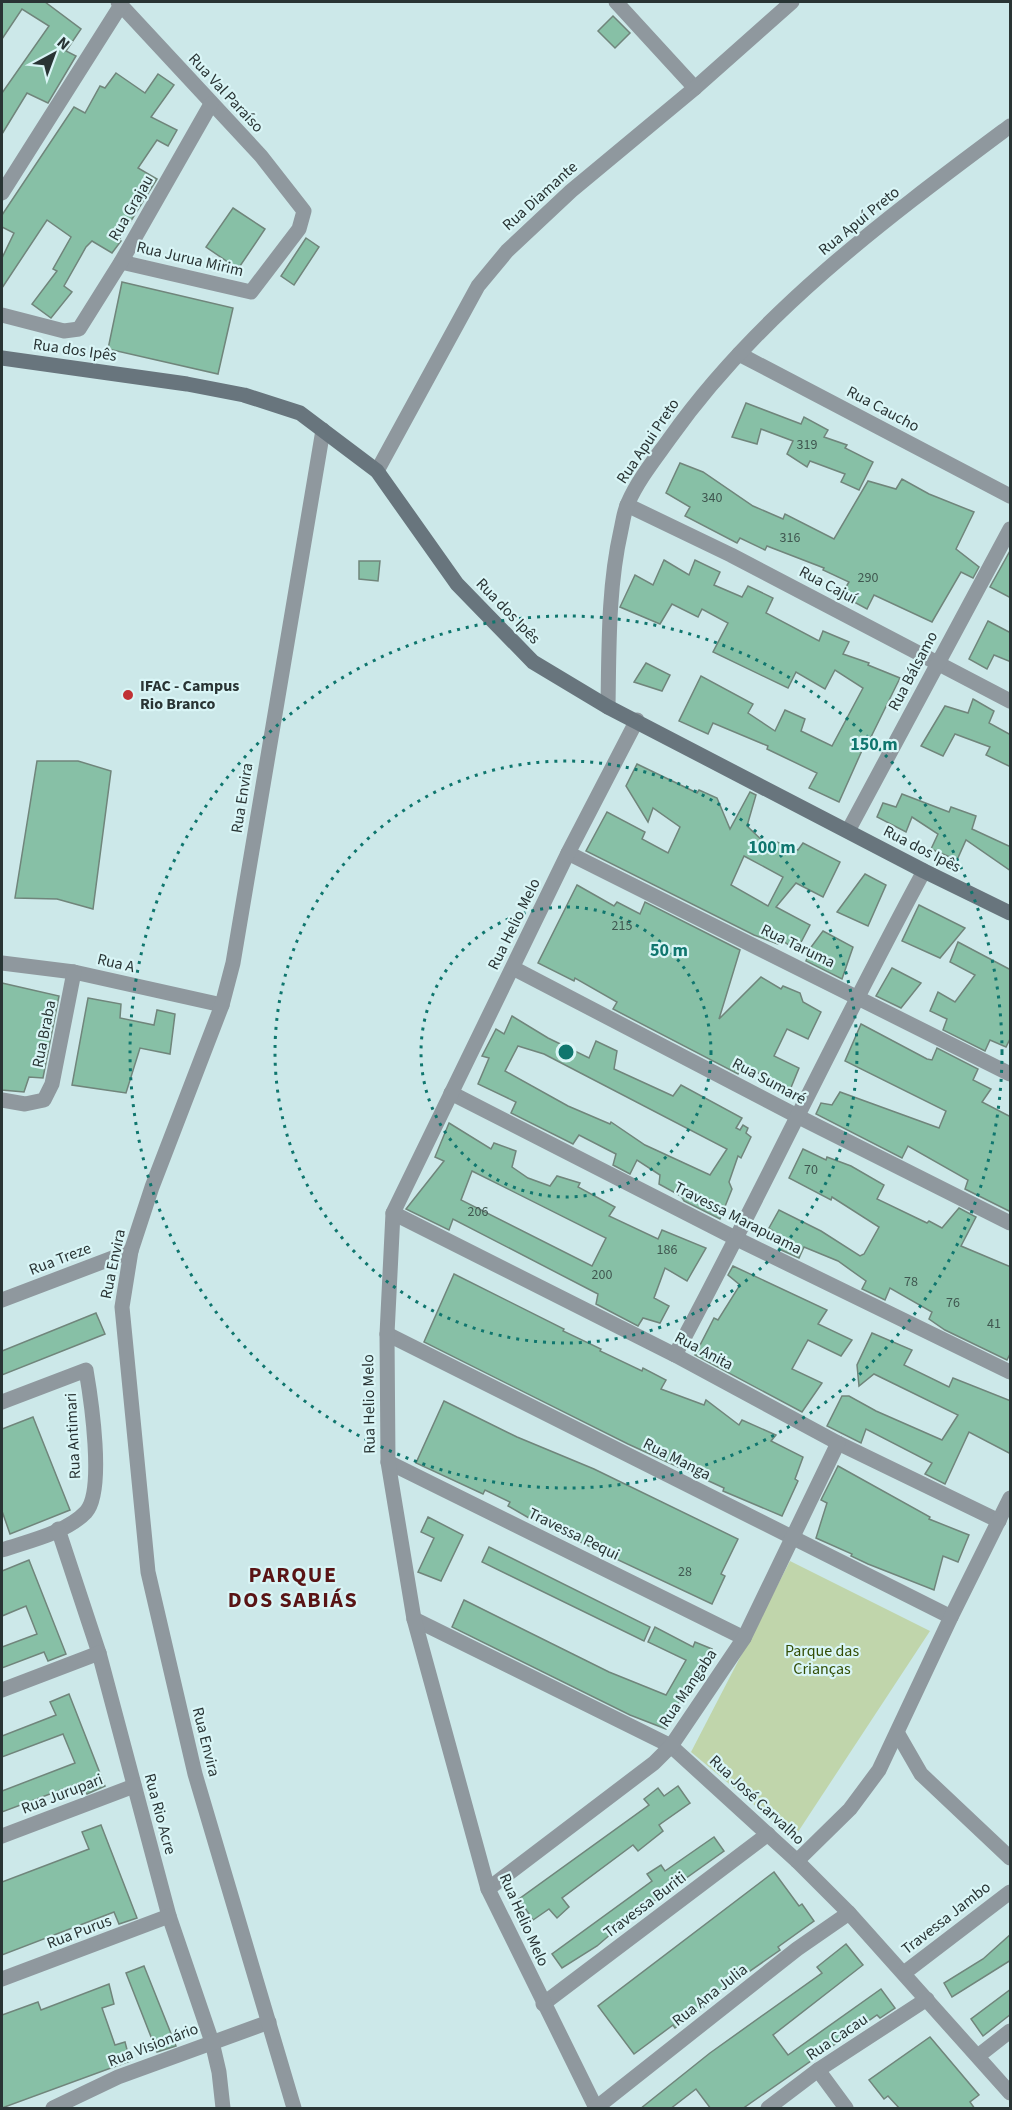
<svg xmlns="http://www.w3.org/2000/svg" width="1012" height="2110" viewBox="0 0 1012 2110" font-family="'Source Sans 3',sans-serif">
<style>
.green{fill:#c0d5ab}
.building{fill:#87c0a6;stroke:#70857b;stroke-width:1.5;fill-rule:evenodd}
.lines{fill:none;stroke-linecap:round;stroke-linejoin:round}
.street{stroke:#8f989e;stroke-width:15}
.secondary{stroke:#68757d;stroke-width:15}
.ring{fill:none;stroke:#0f766e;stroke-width:3;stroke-dasharray:3 6}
.poi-dot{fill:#c03134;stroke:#d9f5f6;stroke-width:2}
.labels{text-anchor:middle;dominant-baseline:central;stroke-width:4.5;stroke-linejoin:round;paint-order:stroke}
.number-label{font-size:14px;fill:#405750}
.street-label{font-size:16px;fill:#293434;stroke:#d9f5f6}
.poi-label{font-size:16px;font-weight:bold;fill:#293434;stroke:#d9f5f6;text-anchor:start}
.park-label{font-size:16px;fill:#324d04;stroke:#d9f5f6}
.district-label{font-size:22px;font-weight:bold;letter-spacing:1.5px;fill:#591415;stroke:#d9f5f6}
.centre{fill:#0f766e;stroke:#d9f5f6;stroke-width:3}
.ring-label{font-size:18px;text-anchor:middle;font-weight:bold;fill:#0f766e;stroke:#d9f5f6;stroke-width:4.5;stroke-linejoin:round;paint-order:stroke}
</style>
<rect width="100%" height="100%" fill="#cce8e9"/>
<polygon class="green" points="790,1561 930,1631 794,1838 691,1752"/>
<g class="building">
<polygon points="2,2 45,2 81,29 66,51 76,56 48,103 27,93 2,134 2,93 49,26 22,9 2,39"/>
<polygon points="613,16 630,33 615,48 598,31"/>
<polygon points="116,73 145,93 158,74 174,85 151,117 177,130 168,146 157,140 138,168 157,179 119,240 121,241 112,253 92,241 86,247 64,286 72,292 51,318 32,304 57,271 53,269 71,237 47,220 2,288 2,258 14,233 2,227 2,215 74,107 85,113 100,86 105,88"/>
<polygon points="233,208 265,229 238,269 206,247"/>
<polygon points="306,238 319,247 294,285 281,276"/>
<polygon points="122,282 233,308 218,374 108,349"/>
<polygon points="746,403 801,424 804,417 828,430 824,437 847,445 845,448 873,462 859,490 841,482 845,474 810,461 807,467 787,454 793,441 761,429 757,444 732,437"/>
<polygon points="680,463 703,472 753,506 783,519 785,514 834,539 868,481 896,489 902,479 929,494 974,512 956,549 979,567 973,578 961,572 932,622 874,595 867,609 841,595 849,582 823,570 824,568 767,546 765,550 740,538 737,543 685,516 690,507 666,493"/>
<polygon points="1011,549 1011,598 990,587"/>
<polygon points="664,560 689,575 695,560 720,572 714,585 742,597 748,586 773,598 766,613 819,641 823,631 849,642 843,654 869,663 868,665 900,678 866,747 864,746 839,802 809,788 817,773 767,749 768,746 713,723 708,734 679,721 701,676 753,704 748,713 775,731 785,710 805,719 801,731 832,746 863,688 835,670 825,689 796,672 788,688 713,652 728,623 702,609 698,617 672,604 660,624 620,607 635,575 653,585"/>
<polygon points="359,561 380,561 378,581 359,579"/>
<polygon points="988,621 1011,633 1011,662 994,655 987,669 969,659"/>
<polygon points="646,663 670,675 662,691 634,682"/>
<polygon points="973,699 994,711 989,723 1011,735 1011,767 986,755 990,747 955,734 943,756 921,746 945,706 968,713"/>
<polygon points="37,761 78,761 111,771 93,909 57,899 15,898"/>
<path d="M637,764L697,793L699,790L717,798L730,829L750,792L756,795L747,826L770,848L777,842L798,850L803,843L840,862L823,897L796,883L776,907L810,925L797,950L781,940L778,944L754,935L586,851L607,812L645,832L642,839L668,853L680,827L653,808L648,822L626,786ZM744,856L783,877L768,906L731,885Z"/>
<polygon points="902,794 949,812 951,807 976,816 972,829 1011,847 1011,871 966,840 957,860 931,849 938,834 912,817 906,832 877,817 883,803 896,807"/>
<polygon points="865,874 886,885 868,926 837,912"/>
<polygon points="577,885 614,906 617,902 640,914 645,902 740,950 719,1019 761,977 781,989 783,986 800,993 803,1002 821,1012 808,1039 787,1029 774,1056 799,1068 790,1090 741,1064 738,1074 613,1009 617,1002 575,978 574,981 538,963"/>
<polygon points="919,905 965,928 940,958 902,941"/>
<polygon points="823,931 853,947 842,979 806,961 808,956 806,954"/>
<polygon points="958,942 1011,970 1011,1037 1006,1047 990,1040 985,1051 943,1030 947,1019 930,1011 938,992 955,1002 975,975 950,962"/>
<polygon points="892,968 921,983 901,1008 876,996"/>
<polygon points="2,983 59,996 43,1078 29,1077 24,1092 2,1090"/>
<polygon points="88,998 121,1004 120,1018 154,1025 157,1010 175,1014 170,1054 140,1048 126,1093 72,1085"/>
<path d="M512,1016L548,1038L589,1058L596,1041L617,1051L614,1069L673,1096L681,1085L742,1118L736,1128L740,1130L743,1125L748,1128L746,1133L751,1137L741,1158L738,1156L729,1182L732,1189L720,1219L684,1201L681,1196L659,1184L660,1175L637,1160L630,1174L613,1165L616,1154L579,1135L573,1144L511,1113L516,1102L478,1084L489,1058L482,1056L496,1029L504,1034ZM518,1046L544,1054L727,1149L710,1175L645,1145L611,1122L610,1124L568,1106L505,1071Z"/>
<polygon points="861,1024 927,1059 932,1060 937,1048 978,1069 973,1080 991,1089 982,1102 1011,1117 1011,1212 965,1189 968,1180 908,1146 902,1158 816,1114 821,1103 832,1105 840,1092 939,1128 946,1111 845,1061"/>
<path d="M449,1123L491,1149L494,1143L516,1151L512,1167L528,1178L550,1186L557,1176L580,1183L578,1187L615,1207L609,1216L658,1239L662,1230L706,1248L687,1281L665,1268L654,1298L669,1306L660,1323L643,1318L638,1326L596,1304L598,1294L453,1219L449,1230L406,1209L444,1161L435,1157ZM472,1171L606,1238L592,1266L461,1200Z"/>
<polygon points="803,1149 826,1160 827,1157 851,1166 884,1185 877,1199 927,1223 929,1221 942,1228 959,1208 976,1217 961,1246 1011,1267 1011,1352 1007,1360 945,1330 929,1319 932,1312 890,1288 885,1300 862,1289 866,1281 838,1261 804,1247 799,1258 779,1249 783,1238 769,1228 779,1210 821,1231 860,1256 864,1254 879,1227 832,1197 831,1200 789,1178"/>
<polygon points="733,1266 827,1310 818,1324 852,1340 841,1356 808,1340 792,1369 822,1383 802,1412 695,1355 714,1318 718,1320 740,1285 728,1275"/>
<polygon points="454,1274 564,1329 563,1331 601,1349 600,1351 642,1371 643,1368 666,1380 661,1389 704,1405 706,1400 739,1425 742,1420 776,1435 771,1441 803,1457 795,1479 798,1481 782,1516 723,1491 724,1488 628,1444 424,1342"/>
<polygon points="96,1313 105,1334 2,1375 2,1351"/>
<polygon points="872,1333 912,1350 904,1365 949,1387 953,1378 1011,1401 1011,1454 969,1432 945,1484 925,1474 932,1463 866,1429 861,1443 827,1426 842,1396 849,1396 876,1411 942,1440 958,1415 874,1374 859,1386 857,1365"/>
<polygon points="444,1401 517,1437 594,1469 738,1539 721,1574 725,1576 712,1604 529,1518 508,1506 510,1502 485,1490 483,1494 416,1463"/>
<polygon points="33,1417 70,1510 10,1534 2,1511 2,1429"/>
<polygon points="838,1466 930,1517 929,1519 969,1535 958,1562 943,1556 934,1590 868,1564 851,1556 852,1554 816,1538 827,1503 821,1500"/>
<polygon points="428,1517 463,1535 441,1581 418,1572 434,1538 421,1532"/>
<polygon points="489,1547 650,1627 644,1641 482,1562"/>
<polygon points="29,1560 66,1654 48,1661 44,1652 2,1668 2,1647 37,1634 26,1606 2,1616 2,1571"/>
<polygon points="464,1600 609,1672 666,1695 686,1660 648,1642 655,1627 693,1647 695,1642 712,1649 695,1688 688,1684 666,1729 630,1715 452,1627"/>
<polygon points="69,1694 105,1786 87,1794 82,1782 2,1812 2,1791 75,1763 63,1734 2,1757 2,1736 56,1715 50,1702"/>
<polygon points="678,1786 690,1803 659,1825 663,1831 638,1851 633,1845 562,1898 569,1907 557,1918 549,1909 533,1920 519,1899 649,1805 644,1799 658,1788 664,1796"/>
<polygon points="101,1825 137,1918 119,1924 114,1912 2,1955 2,1882 89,1849 82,1832"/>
<polygon points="714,1837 724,1851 626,1921 597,1946 562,1968 552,1954 652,1881 647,1874 661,1865 665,1871"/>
<polygon points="774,1872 799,1906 802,1904 814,1921 778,1947 780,1950 703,2004 704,2007 675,2028 673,2025 634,2054 598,2006"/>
<polygon points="1011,1934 1011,1960 952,1997 944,1983 983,1959"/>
<polygon points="846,1944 863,1965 773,2035 788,2055 881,1989 895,2008 880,2018 877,2015 742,2109 711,2109 696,2089 670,2109 640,2109 710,2053 822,1973 817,1967"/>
<polygon points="144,1966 176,2046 157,2052 126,1973"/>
<polygon points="109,1984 114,2004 102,2008 115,2045 125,2042 130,2061 2,2108 2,2015 38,2002 41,2010"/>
<polygon points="1011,1989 1011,2014 983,2036 971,2019"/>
<polygon points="930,2037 979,2095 970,2102 975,2109 900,2109 888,2096 884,2099 869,2080"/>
</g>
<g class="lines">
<g class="street">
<polyline points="118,2 261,156 304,211 299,229 251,292 121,262"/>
<polyline points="616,2 695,88"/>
<polyline points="2,193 121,5"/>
<polyline points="2,315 64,331 79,329 121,262 211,104"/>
<polyline points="739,354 1010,496"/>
<polyline points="377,471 478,286 507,251 571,191 695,88 792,2"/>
<polyline points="627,505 731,555 1010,701"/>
<path d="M608,707C609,648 608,587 621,530C623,521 624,511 628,503C638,480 655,459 670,438C759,312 888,217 1010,126"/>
<polyline points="848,831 1010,529"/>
<polyline points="568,853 1010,1074"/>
<polyline points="2,963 74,972 222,1005"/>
<polyline points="513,968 799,1117 1010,1223"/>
<polyline points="451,1093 737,1239 1010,1372"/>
<polyline points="2,1100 25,1104 44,1100 52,1084 74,972"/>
<polyline points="393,1213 675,1355 838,1443 999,1521"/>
<polyline points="2,1300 131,1251"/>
<polyline points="387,1334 951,1617"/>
<path d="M675,1355C761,1195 837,1031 924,871"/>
<path d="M2,1402L86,1370C91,1399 105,1491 86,1512C66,1533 28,1541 2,1550"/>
<polyline points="388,1462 744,1638"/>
<polyline points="58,1529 99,1653 169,1916 212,2042 219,2072 223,2108"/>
<polyline points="414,1619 671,1746 797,1861 849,1913 1010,2093"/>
<polyline points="2,1690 99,1653"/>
<polyline points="898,1734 921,1774 1010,1858"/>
<polyline points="2,1836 134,1786"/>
<polyline points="797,1861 850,1809 879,1770 951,1617 1010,1498"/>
<polyline points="488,1889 654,1763 671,1746 744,1638 838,1443"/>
<polyline points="904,1973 1010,1892"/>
<polyline points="2,1979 169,1916"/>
<polyline points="543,2004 768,1834"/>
<polyline points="978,2056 1010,2031"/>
<polyline points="818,2070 846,2108"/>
<polyline points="53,2108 118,2077 269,2022"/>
<polyline points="294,2108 195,1774 148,1572 122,1307 131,1251 152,1187 222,1005 233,963 323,430"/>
<polyline points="596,2108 488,1889 414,1619 388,1462 387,1334 393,1213 568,853 637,720"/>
<polyline points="596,2108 797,1949 849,1913"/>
<polyline points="768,2108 818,2070 927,1999"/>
</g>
<polyline class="secondary" points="2,358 187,384 244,395 300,413 377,471 457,584 533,662 608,707 924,871 1010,913"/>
</g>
<g class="ring">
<circle cx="566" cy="1052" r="145"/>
<circle cx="566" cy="1052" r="291"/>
<circle cx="566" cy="1052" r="436"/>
</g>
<circle class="poi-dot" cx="128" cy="695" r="6"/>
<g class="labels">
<g class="number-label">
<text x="807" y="445">319</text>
<text x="712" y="498">340</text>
<text x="790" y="538">316</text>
<text x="868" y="578">290</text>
<text x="622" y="926">215</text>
<text x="811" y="1170">70</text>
<text x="478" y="1212">206</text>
<text x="667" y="1250">186</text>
<text x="602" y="1275">200</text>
<text x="911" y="1282">78</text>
<text x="953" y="1303">76</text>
<text x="994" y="1324">41</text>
<text x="685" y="1572">28</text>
</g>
<g class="street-label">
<text transform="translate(226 93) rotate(47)">Rua Val Paraíso</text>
<text transform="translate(540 196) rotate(-42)">Rua Diamante</text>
<text transform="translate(131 208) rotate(-60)">Rua Grajau</text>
<text transform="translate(859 221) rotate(-39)">Rua Apuí Preto</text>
<text transform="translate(190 259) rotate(13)">Rua Jurua Mirim</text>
<text transform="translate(75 350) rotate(8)">Rua dos Ipês</text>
<text transform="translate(883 409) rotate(28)">Rua Caucho</text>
<text transform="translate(648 441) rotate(-56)">Rua Apui Preto</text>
<text transform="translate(828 585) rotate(28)">Rua Cajuí</text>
<text transform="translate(508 611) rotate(46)">Rua dos Ipês</text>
<text transform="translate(913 671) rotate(-62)">Rua Bálsamo</text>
<text transform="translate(242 798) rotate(-81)">Rua Envira</text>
<text transform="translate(922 849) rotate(27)">Rua dos Ipês</text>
<text transform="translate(514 924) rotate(-64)">Rua Helio Melo</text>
<text transform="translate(798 946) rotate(26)">Rua Taruma</text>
<text transform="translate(116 963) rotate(13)">Rua A</text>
<text transform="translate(44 1034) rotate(-79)">Rua Braba</text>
<text transform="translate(769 1081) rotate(28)">Rua Sumaré</text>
<text transform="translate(738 1218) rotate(27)">Travessa Marapuama</text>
<text transform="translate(60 1259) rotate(-21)">Rua Treze</text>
<text transform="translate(113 1264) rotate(-78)">Rua Envira</text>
<text transform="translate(704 1351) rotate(28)">Rua Anita</text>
<text transform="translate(369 1404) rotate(-91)">Rua Helio Melo</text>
<text transform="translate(73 1436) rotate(-93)">Rua Antimari</text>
<text transform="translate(677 1459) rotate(27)">Rua Manga</text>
<text transform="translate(574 1534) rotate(26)">Travessa Pequi</text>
<text transform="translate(688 1688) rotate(-56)">Rua Mangaba</text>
<text transform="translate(206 1742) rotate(76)">Rua Envira</text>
<text transform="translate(62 1794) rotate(-21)">Rua Jurupari</text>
<text transform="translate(757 1800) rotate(43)">Rua José Carvalho</text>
<text transform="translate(160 1814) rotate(75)">Rua Rio Acre</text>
<text transform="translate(645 1905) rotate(-37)">Travessa Buriti</text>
<text transform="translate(946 1918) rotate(-38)">Travessa Jambo</text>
<text transform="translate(524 1920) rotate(66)">Rua Helio Melo</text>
<text transform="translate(79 1932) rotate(-21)">Rua Purus</text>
<text transform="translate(710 1995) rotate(-38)">Rua Ana Julia</text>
<text transform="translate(837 2037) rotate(-34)">Rua Cacau</text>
<text transform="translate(153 2045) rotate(-21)">Rua Visionário</text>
</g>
<g class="poi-label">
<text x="140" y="686">IFAC - Campus<tspan x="140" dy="18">Rio Branco</tspan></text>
</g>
<g class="park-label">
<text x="822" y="1651">Parque das<tspan x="822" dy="18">Crianças</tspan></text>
</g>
<g class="district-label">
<text x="293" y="1575">PARQUE<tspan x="293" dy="25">DOS SABIÁS</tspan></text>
</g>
</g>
<circle cx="566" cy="1052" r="9" class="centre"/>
<g class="ring-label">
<text x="874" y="750">150 m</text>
<text x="772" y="853">100 m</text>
<text x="669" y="956">50 m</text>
</g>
<rect width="1012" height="2110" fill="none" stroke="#293434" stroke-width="6"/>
<g transform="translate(54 54) rotate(41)" stroke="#d9f5f6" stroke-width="4.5" paint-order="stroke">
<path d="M0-4.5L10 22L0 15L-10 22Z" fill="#293434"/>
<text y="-9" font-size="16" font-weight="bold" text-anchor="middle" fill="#293434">N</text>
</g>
</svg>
